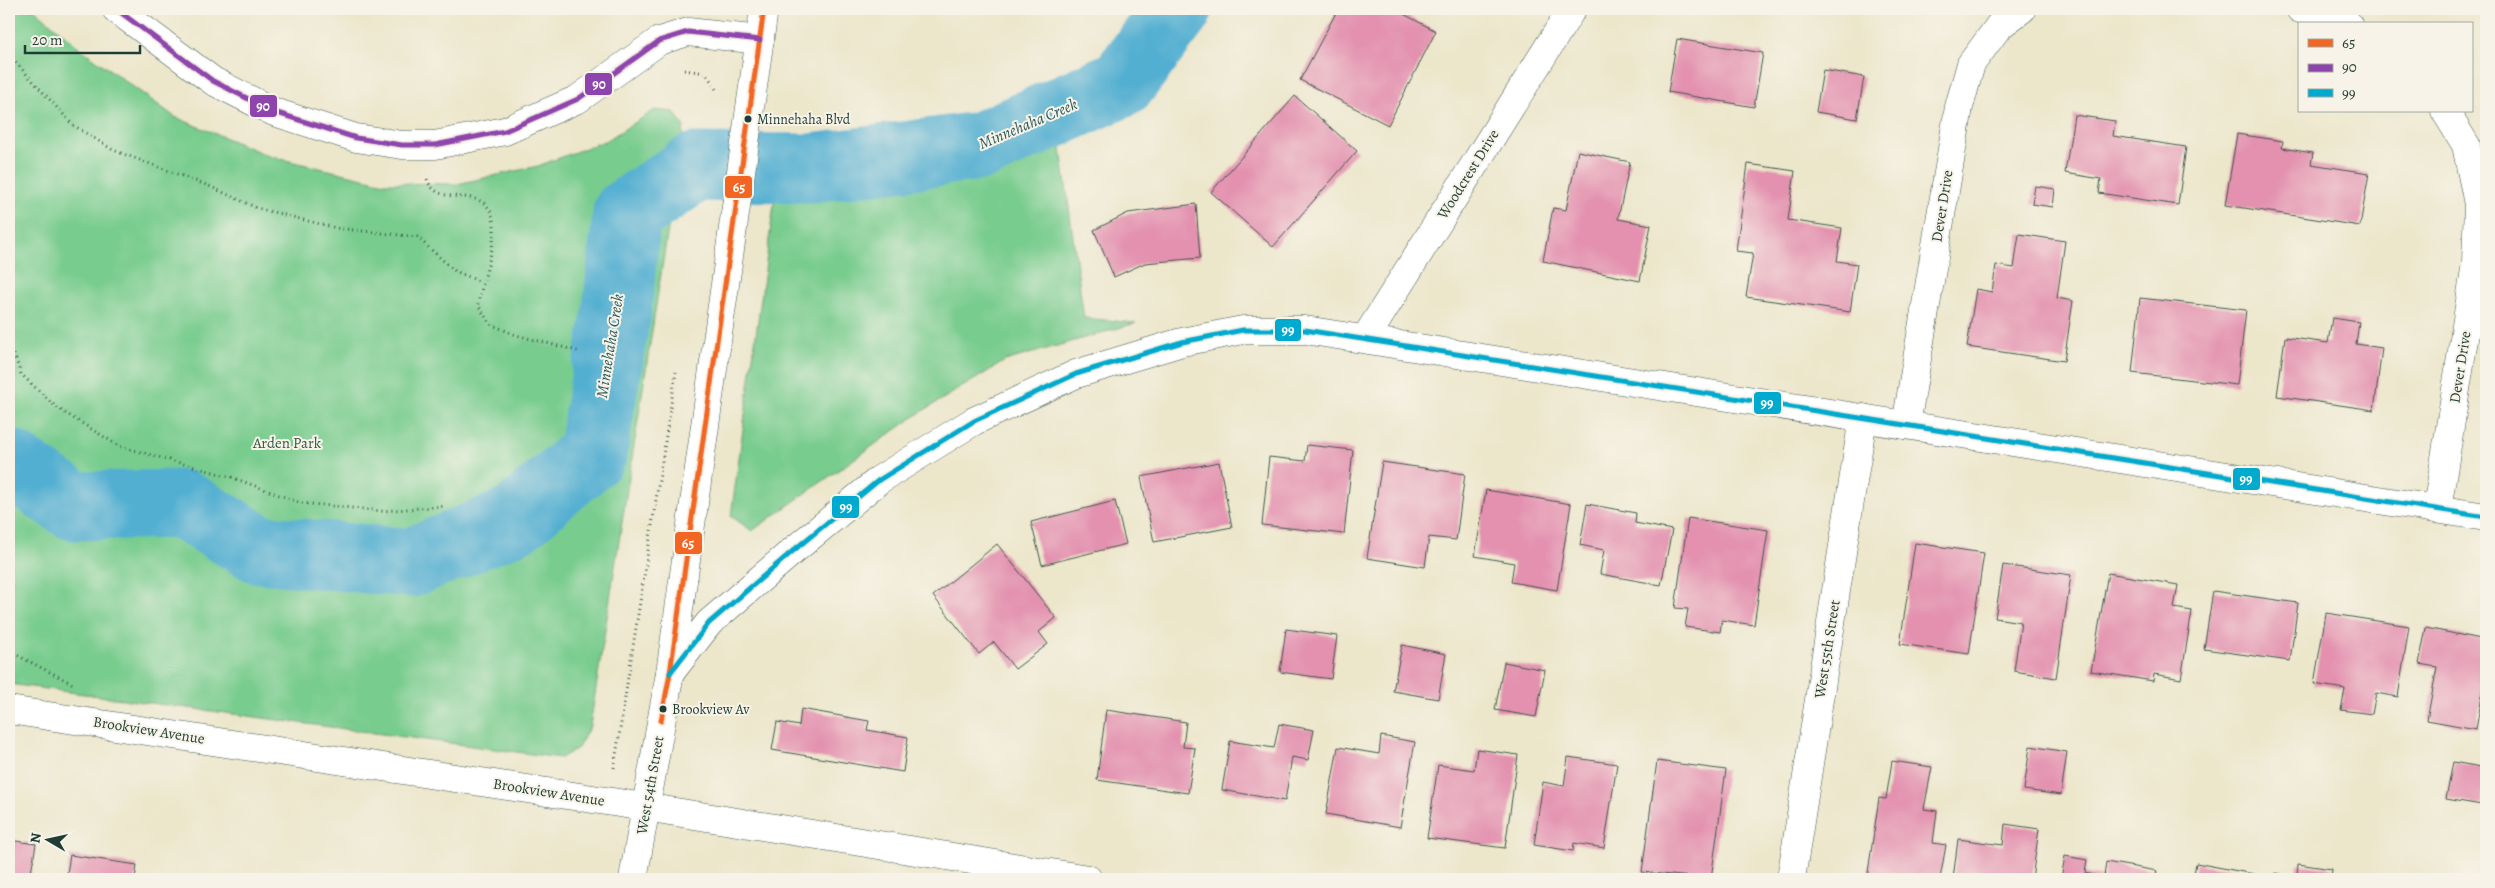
<svg xmlns="http://www.w3.org/2000/svg" width="2495" height="888" viewBox="0 0 2495 888" font-family="Alegreya,serif">
<style>
.green{fill:#78cc8e;stroke:#4c8461}
.lines{fill:none;stroke-linecap:round;stroke-linejoin:round}
.river{stroke:#53afd1;stroke-width:69}
.building{fill:#e391af}
.minor-casing{stroke:#3e564b;stroke-width:29}
.path{stroke:#3e564b;stroke-width:3;stroke-dasharray:1 4;stroke-linecap:butt}
.minor{stroke:#fff;stroke-width:28}
.bus-1-casing{stroke:#f7f3e8;stroke-width:9}
.bus-2-casing{stroke:#f7f3e8;stroke-width:9}
.bus-3-casing{stroke:#f7f3e8;stroke-width:9}
.bus-1{stroke:#f26522;stroke-width:5}
.bus-2{stroke:#8e44ad;stroke-width:5}
.bus-3{stroke:#00a9ce;stroke-width:5}
.bus-dot{fill:#1f3d34;stroke:#f7f3e8;stroke-width:2}
.labels{text-anchor:middle;dominant-baseline:central;stroke-width:4;stroke-linejoin:round;paint-order:stroke}
.bus-label{font-size:14px;fill:#1f3d34;stroke:#f7f3e8;text-anchor:start}
.street-label{font-size:15px;fill:#1f3d34;stroke:#f7f3e8}
.park-label{font-size:15px;fill:#315a46;stroke:#f7f3e8}
.water-label{font-size:16px;font-style:italic;fill:#2c5a5b;stroke:#f7f3e8}
.line-badge{stroke:#f7f3e8;stroke-width:2}
.badge-label{font-size:14px;text-anchor:middle;font-weight:bold;fill:#fff}
</style>
<rect width="100%" height="100%" fill="#f7f3e8"/>
<filter id="ink" filterUnits="userSpaceOnUse"><feTurbulence type="fractalNoise" baseFrequency=".02" numOctaves="2"/><feDisplacementMap in="SourceGraphic" scale="10" xChannelSelector="R" yChannelSelector="G"/><feConvolveMatrix kernelMatrix="1 2 1 2 8 2 1 2 1" color-interpolation-filters="sRGB"/></filter>
<filter id="wash" filterUnits="userSpaceOnUse"><feTurbulence type="fractalNoise" baseFrequency=".0096" numOctaves="4" result="noise"/><feDisplacementMap in="SourceGraphic" scale="20" xChannelSelector="R" yChannelSelector="G"/><feGaussianBlur stdDeviation="1.12" result="paint"/><feColorMatrix in="noise" values="0 0 0 0 0 0 0 0 0 0 0 0 0 0 0 0 0 1.4 0 .05"/><feComposite in="paint" operator="in"/></filter>
<g filter="url(#wash)">
<rect width="100%" height="100%" fill="#ece6cb"/>
<g class="green">
<polygon points="9,9 34,9 81,49 175,117 272,157 385,183 457,184 538,166 607,140 655,110 674,112 684,127 590,726 578,748 561,758 9,684"/>
<polygon points="1056,112 1084,318 1136,323 1005,361 918,414 752,531 731,516 779,168 812,168 980,146"/>
</g>
<g class="lines">
<polyline class="river" points="9,463 74,506 182,504 259,549 410,563 515,520 592,454 617,310 627,213 696,167 812,168 980,146 1122,83 1178,9"/>
</g>
<g id="blocks">
<g class="building">
<polygon points="1338,9 1394,9 1436,31 1388,125 1300,80"/>
<polygon points="1677,39 1763,53 1754,107 1668,92"/>
<polygon points="1823,70 1864,77 1857,119 1816,112"/>
<polygon points="1295,96 1357,151 1273,247 1211,192"/>
<polygon points="2074,115 2115,121 2113,136 2186,147 2178,205 2099,193 2101,179 2065,173"/>
<polygon points="2237,134 2283,141 2282,148 2313,153 2311,164 2369,173 2360,226 2225,205"/>
<polygon points="1578,151 1630,162 1618,219 1651,225 1640,281 1543,261 1553,208 1566,210"/>
<polygon points="1748,164 1795,171 1788,220 1842,228 1837,261 1857,264 1850,312 1746,297 1753,253 1736,251"/>
<polygon points="2035,186 2055,189 2053,207 2032,204"/>
<polygon points="1196,204 1200,258 1145,263 1114,277 1094,230 1128,213"/>
<polygon points="2019,234 2065,241 2057,298 2073,301 2064,361 1967,347 1976,289 1992,292 1996,265 2014,268"/>
<polygon points="2140,298 2246,310 2237,385 2132,373"/>
<polygon points="2332,318 2359,322 2356,344 2382,348 2374,410 2277,396 2285,337 2328,343"/>
<polygon points="1307,445 1353,450 1344,534 1262,525 1269,457 1305,461"/>
<polygon points="1219,462 1232,527 1154,542 1141,477"/>
<polygon points="1382,462 1465,474 1456,540 1429,537 1425,567 1367,558"/>
<polygon points="1486,490 1571,504 1557,590 1511,582 1514,563 1475,556"/>
<polygon points="1115,501 1126,544 1042,565 1031,522"/>
<polygon points="1587,504 1636,513 1635,523 1672,530 1661,585 1600,574 1604,550 1580,545"/>
<polygon points="1688,518 1768,530 1754,625 1722,620 1720,632 1685,627 1688,609 1675,608"/>
<polygon points="1915,543 1984,553 1969,654 1900,644"/>
<polygon points="997,544 1056,618 1039,632 1048,644 1015,669 994,642 979,654 933,596"/>
<polygon points="2003,565 2071,575 2056,678 2014,671 2021,622 1995,618"/>
<polygon points="2108,573 2178,585 2174,608 2192,611 2181,679 2154,674 2153,681 2091,671"/>
<polygon points="2213,591 2298,603 2290,661 2204,649"/>
<polygon points="2326,613 2409,626 2398,697 2376,693 2372,714 2341,710 2345,689 2314,684"/>
<polygon points="2426,628 2486,640 2486,674 2476,729 2427,720 2437,667 2419,664"/>
<polygon points="1286,629 1337,636 1331,679 1280,672"/>
<polygon points="1402,645 1446,654 1438,699 1393,691"/>
<polygon points="1504,662 1545,670 1536,717 1495,710"/>
<polygon points="801,709 869,721 867,730 908,737 903,772 772,750 777,722 799,726"/>
<polygon points="1106,710 1186,722 1183,747 1195,748 1188,793 1097,780"/>
<polygon points="1279,724 1314,730 1308,760 1292,757 1285,801 1222,790 1230,741 1274,748"/>
<polygon points="1381,736 1415,742 1400,827 1326,814 1338,747 1379,754"/>
<polygon points="2030,746 2067,752 2061,795 2024,790"/>
<polygon points="1477,749 1518,755 1505,848 1427,838 1438,765 1474,770"/>
<polygon points="1568,757 1617,764 1604,848 1574,843 1573,851 1534,845 1543,782 1564,786"/>
<polygon points="1657,761 1726,770 1711,879 1642,872"/>
<polygon points="1892,761 1932,767 1924,809 1937,811 1933,843 1946,845 1940,879 1867,879 1879,798 1886,799"/>
<polygon points="2453,762 2486,768 2482,805 2446,799"/>
<polygon points="2005,824 2039,829 2032,879 1953,879 1958,839 2003,845"/>
<polygon points="9,840 36,844 30,879 9,879"/>
<polygon points="70,855 137,865 135,879 66,879"/>
<polygon points="2065,856 2087,860 2085,873 2104,877 2106,862 2157,871 2155,879 2061,879"/>
<polygon points="2196,863 2259,875 2258,879 2193,879"/>
<polygon points="2298,864 2332,869 2331,879 2274,879 2275,873 2297,877"/>
</g>
</g>
</g>
<g filter="url(#ink)">
<use href="#blocks" fill-opacity="0" stroke="#3e564b" stroke-width="1"/>
<g class="lines">
<defs>
<g id="minor">
<polyline points="116,9 213,81 274,112 356,138 402,145 435,145 505,131 578,99 659,41 688,32 760,40"/>
<polyline points="2300,9 2348,24"/>
<polyline points="1365,339 1572,9"/>
<polyline points="1906,425 1959,107 1971,64 1999,26 2022,9"/>
<polyline points="2437,509 2476,263 2478,204 2466,145 2445,111"/>
<polyline points="670,673 709,623 794,550 879,480 974,421 1076,374 1182,342 1243,330 1305,330 2486,517"/>
<polyline points="9,710 645,807 1088,879"/>
<polyline points="633,879 670,673 764,9"/>
<polyline points="1791,879 1863,418"/>
</g>
</defs>
<use href="#minor" class="minor-casing"/>
<g class="path">
<polyline points="77,9 83,14"/>
<polyline points="9,55 73,125 113,150 209,186 257,208 336,228 417,237 455,271 481,282"/>
<polyline points="684,70 706,73 717,91"/>
<path d="M427,179C438,210 481,183 492,215C500,238 482,280 478,305L490,324L516,335L581,352"/>
<polyline points="9,340 21,374 57,408 119,446 231,477 301,503 382,511 446,506"/>
<polyline points="9,651 73,684"/>
<polyline points="614,768 676,372"/>
</g>
<use href="#minor" class="minor"/>
<defs>
<polyline id="bus-1" points="661,721 670,673 764,9"/>
<polyline id="bus-2" points="116,9 213,81 274,112 356,138 402,145 435,145 505,131 578,99 659,41 688,32 760,40"/>
<polyline id="bus-3" points="670,673 709,623 794,550 879,480 974,421 1076,374 1182,342 1243,330 1305,330 2486,517"/>
</defs>
<use href="#bus-1" class="bus-1-casing"/>
<use href="#bus-2" class="bus-2-casing"/>
<use href="#bus-3" class="bus-3-casing"/>
<use href="#bus-1" class="bus-1"/>
<use href="#bus-2" class="bus-2"/>
<use href="#bus-3" class="bus-3"/>
</g>
</g>
<g class="bus-dot">
<circle cx="748" cy="119" r="4.5"/>
<circle cx="663" cy="709" r="4.5"/>
</g>
<g class="labels">
<g class="bus-label">
<text x="757" y="119">Minnehaha Blvd</text>
<text x="672" y="709">Brookview Av</text>
</g>
<g class="street-label">
<text transform="translate(1468 174) rotate(-58)">Woodcrest Drive</text>
<text transform="translate(1942 206) rotate(-81)">Dever Drive</text>
<text transform="translate(2460 367) rotate(-81)">Dever Drive</text>
<text transform="translate(1827 649) rotate(-81)">West 55th Street</text>
<text transform="translate(149 730) rotate(9)">Brookview Avenue</text>
<text transform="translate(650 785) rotate(-80)">West 54th Street</text>
<text transform="translate(549 792) rotate(9)">Brookview Avenue</text>
</g>
<g class="park-label">
<text x="287" y="443">Arden Park</text>
</g>
<g class="water-label">
<text transform="translate(1028 124) rotate(-23)">Minnehaha Creek</text>
<text transform="translate(610 346) rotate(-81)">Minnehaha Creek</text>
</g>
</g>
<g class="line-badge">
<rect x="584" y="72" width="29" height="24" rx="5" fill="#8e44ad"/>
<rect x="249" y="94" width="29" height="24" rx="5" fill="#8e44ad"/>
<rect x="724" y="175" width="29" height="24" rx="5" fill="#f26522"/>
<rect x="1274" y="318" width="28" height="24" rx="5" fill="#00a9ce"/>
<rect x="1753" y="391" width="29" height="24" rx="5" fill="#00a9ce"/>
<rect x="2232" y="467" width="29" height="24" rx="5" fill="#00a9ce"/>
<rect x="831" y="495" width="29" height="24" rx="5" fill="#00a9ce"/>
<rect x="674" y="531" width="29" height="24" rx="5" fill="#f26522"/>
</g>
<g class="badge-label">
<text x="599" y="89">90</text>
<text x="263" y="111">90</text>
<text x="739" y="192">65</text>
<text x="1288" y="335">99</text>
<text x="1767" y="408">99</text>
<text x="2246" y="484">99</text>
<text x="846" y="512">99</text>
<text x="688" y="548">65</text>
</g>
<rect width="2495" height="888" fill="none" stroke="#f7f3e8" stroke-width="30"/>
<rect x="2298" y="22" width="175" height="90" fill="#f7f3e8" stroke="#a1aaa0"/>
<rect x="2308" y="39" width="25" height="8" fill="#f26522" stroke="#a1aaa0"/>
<text x="2342" y="48" font-size="15" fill="#1f3d34">65</text>
<rect x="2308" y="64" width="25" height="8" fill="#8e44ad" stroke="#a1aaa0"/>
<text x="2342" y="72" font-size="15" fill="#1f3d34">90</text>
<rect x="2308" y="89" width="25" height="8" fill="#00a9ce" stroke="#a1aaa0"/>
<text x="2342" y="98" font-size="15" fill="#1f3d34">99</text>
<g transform="translate(48 840) rotate(279)" stroke="#f7f3e8" stroke-width="4" paint-order="stroke">
<path d="M0-4L9 19L0 12L-9 19Z" fill="#1f3d34"/>
<text y="-8" font-size="14" font-weight="bold" text-anchor="middle" fill="#1f3d34">N</text>
</g>
<path d="M25 45v8h115v-8" fill="none" stroke="#1f3d34" stroke-width="2.5"/>
<text x="32" y="45" font-size="15" fill="#1f3d34" stroke="#f7f3e8" stroke-width="4" paint-order="stroke">20 m</text>
</svg>
